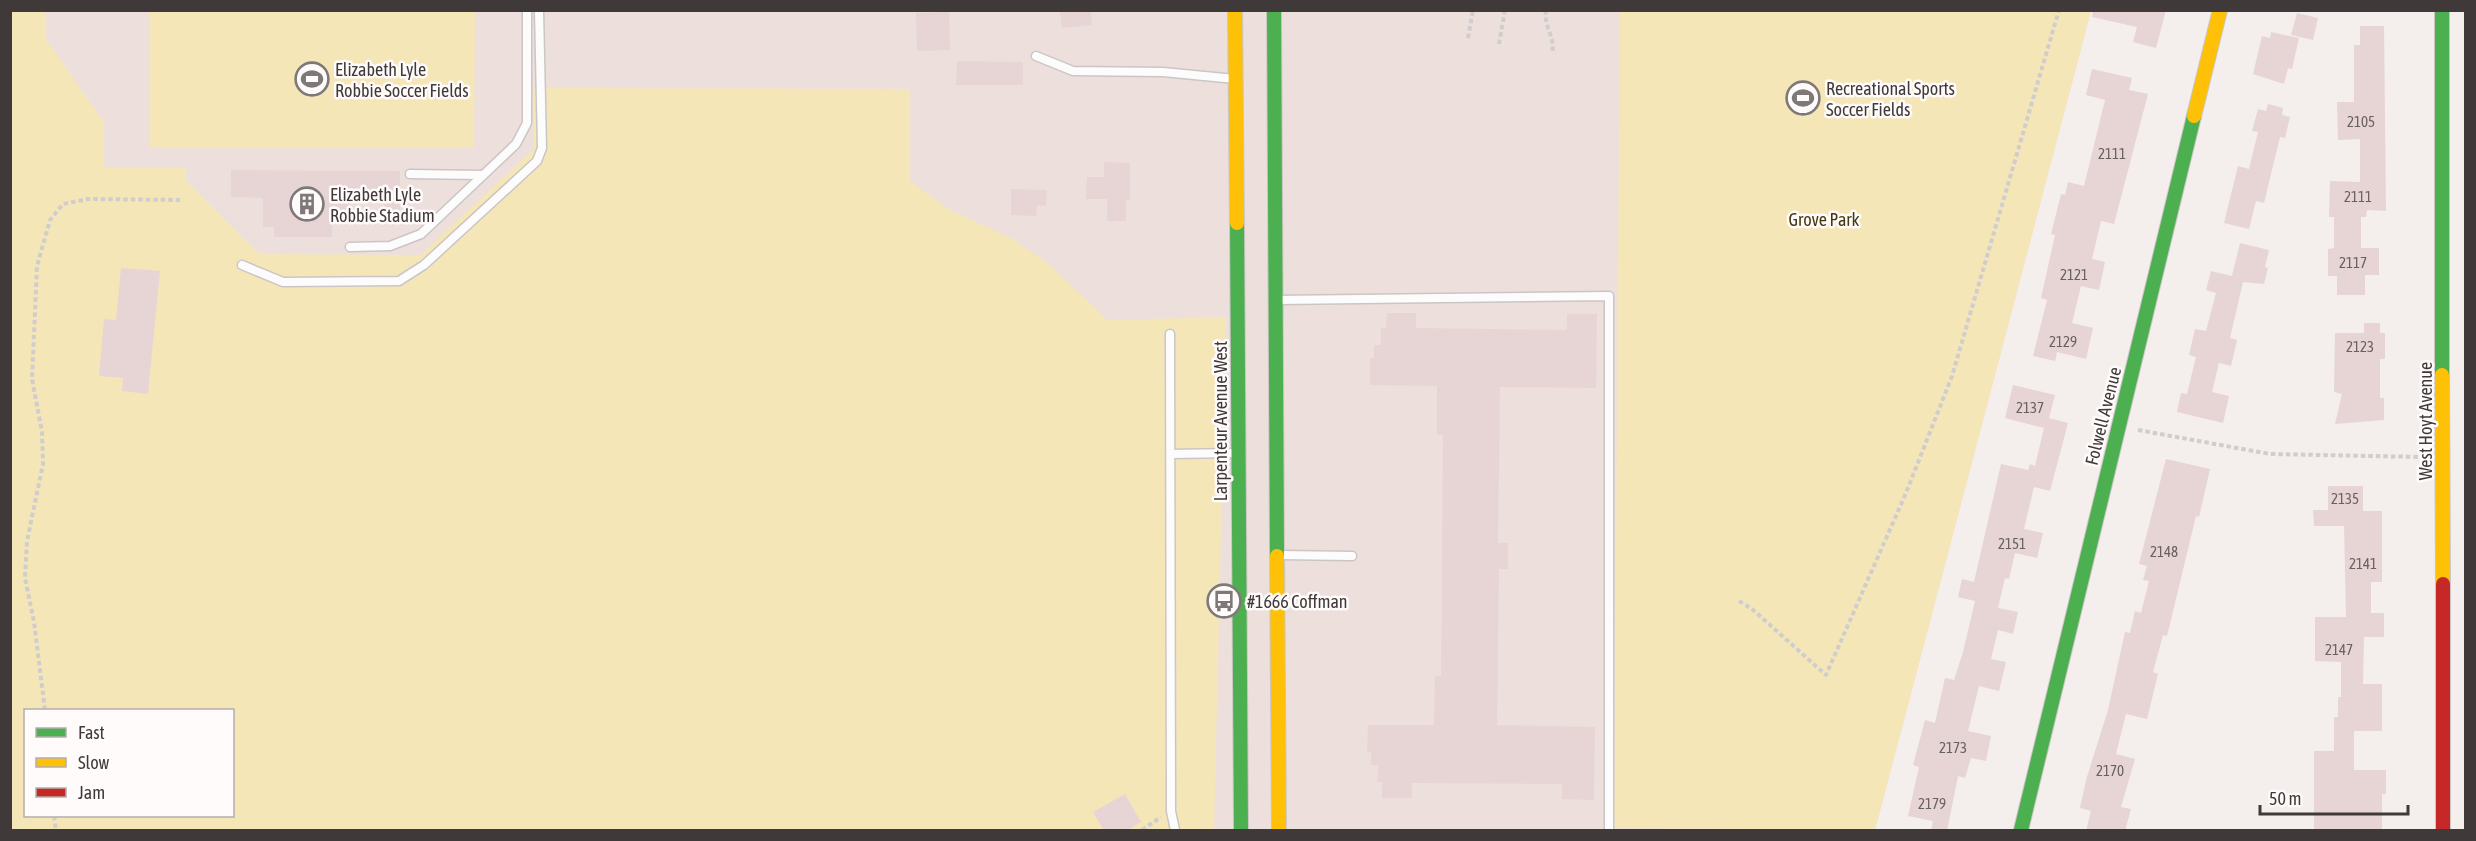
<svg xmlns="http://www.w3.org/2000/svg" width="2476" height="841" viewBox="0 0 2476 841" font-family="'Asap Condensed',sans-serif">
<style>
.built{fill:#eddfdb;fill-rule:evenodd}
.green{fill:#f5e6b8;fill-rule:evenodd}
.building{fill:#e7d5d5}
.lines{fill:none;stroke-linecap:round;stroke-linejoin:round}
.lane-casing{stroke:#cbc6c5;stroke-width:11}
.fast-casing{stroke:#cbc6c5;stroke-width:16}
.slow-casing{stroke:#cbc6c5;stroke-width:16}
.jam-casing{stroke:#cbc6c5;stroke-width:16}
.path{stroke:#cfcdcd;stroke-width:4;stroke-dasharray:4.5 3;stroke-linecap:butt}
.lane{stroke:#fdfcfc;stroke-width:8}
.fast{stroke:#4caf50;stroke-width:14}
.slow{stroke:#ffc107;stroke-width:14}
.jam{stroke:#c62828;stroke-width:14}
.labels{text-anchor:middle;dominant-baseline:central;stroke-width:5;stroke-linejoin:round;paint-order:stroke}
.number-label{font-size:15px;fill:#696160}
.poi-label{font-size:18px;fill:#3f3a39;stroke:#fefbfa;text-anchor:start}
.park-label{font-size:18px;fill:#443910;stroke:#fefbfa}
.street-label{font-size:18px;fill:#3f3a39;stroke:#fefbfa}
</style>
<rect width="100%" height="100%" fill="#f4eeec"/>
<path class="built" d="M10,11H2091L1875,830H11ZM26,710H232V816H26Z"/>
<g class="green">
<path d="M10,11H46V39L104,122V168H186V180L259,254L420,255L534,149L533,88L910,89V181L948,209L1011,238L1048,263L1107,320L1226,317L1214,830H11ZM26,710H232V816H26Z"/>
<polygon points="150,11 475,11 474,148 149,147"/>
<polygon points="1620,11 2091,11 1875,830 1614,828"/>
</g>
<g class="building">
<polygon points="1060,10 1091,10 1092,25 1062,28"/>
<polygon points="2093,10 2166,10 2156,48 2133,42 2137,27 2092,17"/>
<polygon points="949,12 950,50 917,51 916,13"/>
<polygon points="2297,13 2318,18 2313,40 2291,35"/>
<polygon points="2360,26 2384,26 2386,211 2367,210 2366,217 2361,217 2361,248 2379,248 2379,275 2365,275 2365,295 2337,295 2337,276 2328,276 2328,249 2334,248 2334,217 2329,217 2330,181 2360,182 2360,139 2338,140 2337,102 2354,102 2354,45 2360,45"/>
<polygon points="2271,32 2299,38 2292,69 2288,68 2284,84 2253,74 2262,36 2270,38"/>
<polygon points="957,61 1023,62 1023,85 956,85"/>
<polygon points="2092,69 2132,78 2129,90 2148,94 2114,224 2101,221 2092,259 2105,262 2099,290 2081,286 2072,323 2093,328 2086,359 2057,352 2055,361 2033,356 2047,300 2041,298 2055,235 2051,234 2061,194 2065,195 2068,182 2084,186 2105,100 2086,95"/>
<polygon points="2268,104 2283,108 2282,115 2290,117 2285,138 2280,137 2264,203 2256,201 2249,229 2224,223 2238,166 2249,169 2258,132 2252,131 2258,109 2266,111"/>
<polygon points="1104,162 1130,163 1130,200 1126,200 1126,221 1107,221 1107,199 1086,199 1087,177 1104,177"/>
<polygon points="231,170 400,171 400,210 384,210 384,199 350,199 350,219 332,219 332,237 274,237 274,227 263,227 263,198 231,197"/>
<polygon points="1011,189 1047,190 1046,206 1037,205 1036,216 1011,215"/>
<polygon points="2240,243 2269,250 2265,267 2268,268 2264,284 2243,282 2230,338 2237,340 2231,366 2219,363 2212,392 2229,396 2223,423 2177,412 2181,393 2187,394 2196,357 2189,355 2195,329 2206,331 2216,293 2206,290 2211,271 2232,276"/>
<polygon points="121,268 160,271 148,394 122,391 123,378 99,376 104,319 116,320"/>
<polygon points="1387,313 1416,313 1416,328 1567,330 1567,314 1597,314 1596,388 1500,387 1498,543 1508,543 1508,569 1499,569 1497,725 1595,727 1594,800 1562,799 1562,784 1412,783 1412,798 1382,798 1382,782 1377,782 1378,765 1371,765 1371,752 1367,752 1368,725 1434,725 1435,676 1441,676 1443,435 1437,435 1437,386 1370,385 1370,358 1374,358 1374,345 1381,345 1381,328 1386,328"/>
<polygon points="2364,323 2380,323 2380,333 2385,333 2385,359 2380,359 2380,398 2384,398 2384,420 2335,424 2342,394 2334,392 2335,333 2364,333"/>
<polygon points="2013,385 2055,395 2049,418 2068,423 2050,491 2034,487 2024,529 2043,533 2037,558 2015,553 2009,579 2005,578 1998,608 2018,612 2013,634 1998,630 1991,659 2006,662 1999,691 1979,686 1968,731 1991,736 1986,761 1971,758 1965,778 1958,776 1947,831 1931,831 1933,821 1908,816 1919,767 1913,765 1925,720 1935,723 1945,678 1954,680 1963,652 1975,601 1958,597 1962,579 1974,582 2001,464 2028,470 2030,464 2035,466 2044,428 2005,418"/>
<polygon points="2166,459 2210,469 2199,517 2196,516 2167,636 2163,635 2153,672 2158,674 2147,719 2126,714 2116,754 2135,759 2121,807 2131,809 2125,831 2086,831 2091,811 2080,808 2086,780 2108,710 2125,632 2130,633 2135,611 2141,613 2149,581 2143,580 2147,566 2139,564"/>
<polygon points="2328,486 2363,486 2363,511 2382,511 2382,582 2371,582 2371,613 2384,613 2384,637 2364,637 2363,684 2382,684 2382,731 2354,731 2354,770 2386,770 2386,794 2382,794 2382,831 2314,831 2314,751 2334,751 2334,717 2338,717 2338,697 2341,697 2341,662 2315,661 2315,617 2346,617 2344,526 2314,526 2313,510 2328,510"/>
<polygon points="1125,794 1141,822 1127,831 1104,831 1093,812"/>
</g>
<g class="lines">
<defs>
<g id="lane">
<polyline points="1036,56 1073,71 1163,72 1235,79"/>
<polyline points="410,174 483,175"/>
<polyline points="350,247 390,246 421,234 516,144 527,123 527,10"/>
<polyline points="242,265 283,282 399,281 424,265 537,161 542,148 539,10"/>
<polyline points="1278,300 1609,296 1609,830"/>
<polyline points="1170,334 1171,811 1175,830"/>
<polyline points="1171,454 1235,453"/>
<polyline points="1280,555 1352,556"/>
</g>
<g id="fast">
<polyline points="1274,10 1277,556"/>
<polyline points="2442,10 2442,375"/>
<polyline points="1237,223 1241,830"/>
<polyline points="2021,830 2194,116"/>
</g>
<g id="slow">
<polyline points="1235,10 1237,223"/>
<polyline points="2194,116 2220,10"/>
<polyline points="2442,375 2443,584"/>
<polyline points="1277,556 1279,830"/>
</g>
<polyline id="jam" points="2443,584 2443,830"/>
</defs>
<use href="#lane" class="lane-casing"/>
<use href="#fast" class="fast-casing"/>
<use href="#slow" class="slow-casing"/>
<use href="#jam" class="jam-casing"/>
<g class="path">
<path d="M1546,10C1543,27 1556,37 1552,53"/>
<polyline points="1468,38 1473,10"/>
<polyline points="1499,44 1505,10"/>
<polyline points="2138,430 2270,454 2422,457"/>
<polyline points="1739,601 1752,609 1826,675 1906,493 1952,376 2059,10"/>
<polyline points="45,710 34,622 25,578 27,541 43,464 42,432 32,379 37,266 50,220 63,204 88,199 180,200"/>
<polyline points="54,816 56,830"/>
<polyline points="1142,830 1161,817"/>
</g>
<use href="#lane" class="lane"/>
<use href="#fast" class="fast"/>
<use href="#slow" class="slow"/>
<use href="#jam" class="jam"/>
</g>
<defs>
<symbol id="stadium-ring" viewBox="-11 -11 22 22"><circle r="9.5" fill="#fefbfa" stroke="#7e7978" stroke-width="1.5"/><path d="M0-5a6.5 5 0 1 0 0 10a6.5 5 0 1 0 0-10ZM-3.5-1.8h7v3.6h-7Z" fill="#7e7978"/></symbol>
<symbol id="building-ring" viewBox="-11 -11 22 22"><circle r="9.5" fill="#fefbfa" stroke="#7e7978" stroke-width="1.5"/><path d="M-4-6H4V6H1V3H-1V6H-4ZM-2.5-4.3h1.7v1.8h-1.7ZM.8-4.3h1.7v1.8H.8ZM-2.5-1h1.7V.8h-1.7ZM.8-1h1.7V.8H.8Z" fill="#7e7978"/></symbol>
<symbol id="bus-ring" viewBox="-11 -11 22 22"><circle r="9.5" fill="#fefbfa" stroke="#7e7978" stroke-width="1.5"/><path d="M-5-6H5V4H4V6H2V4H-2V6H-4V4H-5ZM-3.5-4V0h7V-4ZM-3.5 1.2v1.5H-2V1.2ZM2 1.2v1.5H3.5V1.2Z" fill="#7e7978"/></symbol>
</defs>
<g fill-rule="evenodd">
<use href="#stadium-ring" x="293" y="60" width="38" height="38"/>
<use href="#stadium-ring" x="1784" y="79" width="38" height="38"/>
<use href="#building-ring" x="288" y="185" width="38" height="38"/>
<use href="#bus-ring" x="1205" y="582" width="38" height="38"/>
</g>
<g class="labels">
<g class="number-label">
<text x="2361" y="121">2105</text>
<text x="2112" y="153">2111</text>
<text x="2358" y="196">2111</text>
<text x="2353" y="262">2117</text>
<text x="2074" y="274">2121</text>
<text x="2063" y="341">2129</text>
<text x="2360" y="346">2123</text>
<text x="2030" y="407">2137</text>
<text x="2345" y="498">2135</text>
<text x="2012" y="543">2151</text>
<text x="2164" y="551">2148</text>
<text x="2363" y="563">2141</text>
<text x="2339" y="649">2147</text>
<text x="1953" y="747">2173</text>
<text x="2110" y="770">2170</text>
<text x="1932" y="803">2179</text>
</g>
<g class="poi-label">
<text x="335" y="69">Elizabeth Lyle<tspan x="335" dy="21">Robbie Soccer Fields</tspan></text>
<text x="1826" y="88">Recreational Sports<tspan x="1826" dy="21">Soccer Fields</tspan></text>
<text x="330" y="194">Elizabeth Lyle<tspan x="330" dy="21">Robbie Stadium</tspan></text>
<text x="1247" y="601">#1666 Coffman</text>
</g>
<g class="park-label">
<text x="1824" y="219">Grove Park</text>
</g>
<g class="street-label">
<text transform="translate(2103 416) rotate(-76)">Folwell Avenue</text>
<text transform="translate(1220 421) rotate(-90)">Larpenteur Avenue West</text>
<text transform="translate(2425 421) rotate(-90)">West Hoyt Avenue</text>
</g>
</g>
<rect width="2476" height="841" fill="none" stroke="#3f3a39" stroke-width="24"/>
<rect x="24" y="709" width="210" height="108" fill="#fefbfa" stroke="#b2aead" stroke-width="1.5"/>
<rect x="36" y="728" width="30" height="9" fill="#4caf50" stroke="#b2aead" stroke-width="1.5"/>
<text x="78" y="739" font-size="18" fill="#3f3a39">Fast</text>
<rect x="36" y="758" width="30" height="9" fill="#ffc107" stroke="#b2aead" stroke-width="1.5"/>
<text x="78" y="769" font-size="18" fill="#3f3a39">Slow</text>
<rect x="36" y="788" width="30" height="9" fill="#c62828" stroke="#b2aead" stroke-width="1.5"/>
<text x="78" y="799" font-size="18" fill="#3f3a39">Jam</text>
<path d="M2260 805v9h148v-9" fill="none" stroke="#3f3a39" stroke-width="3"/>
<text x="2269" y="805" font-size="18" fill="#3f3a39" stroke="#fefbfa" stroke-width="4.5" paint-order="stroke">50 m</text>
</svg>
